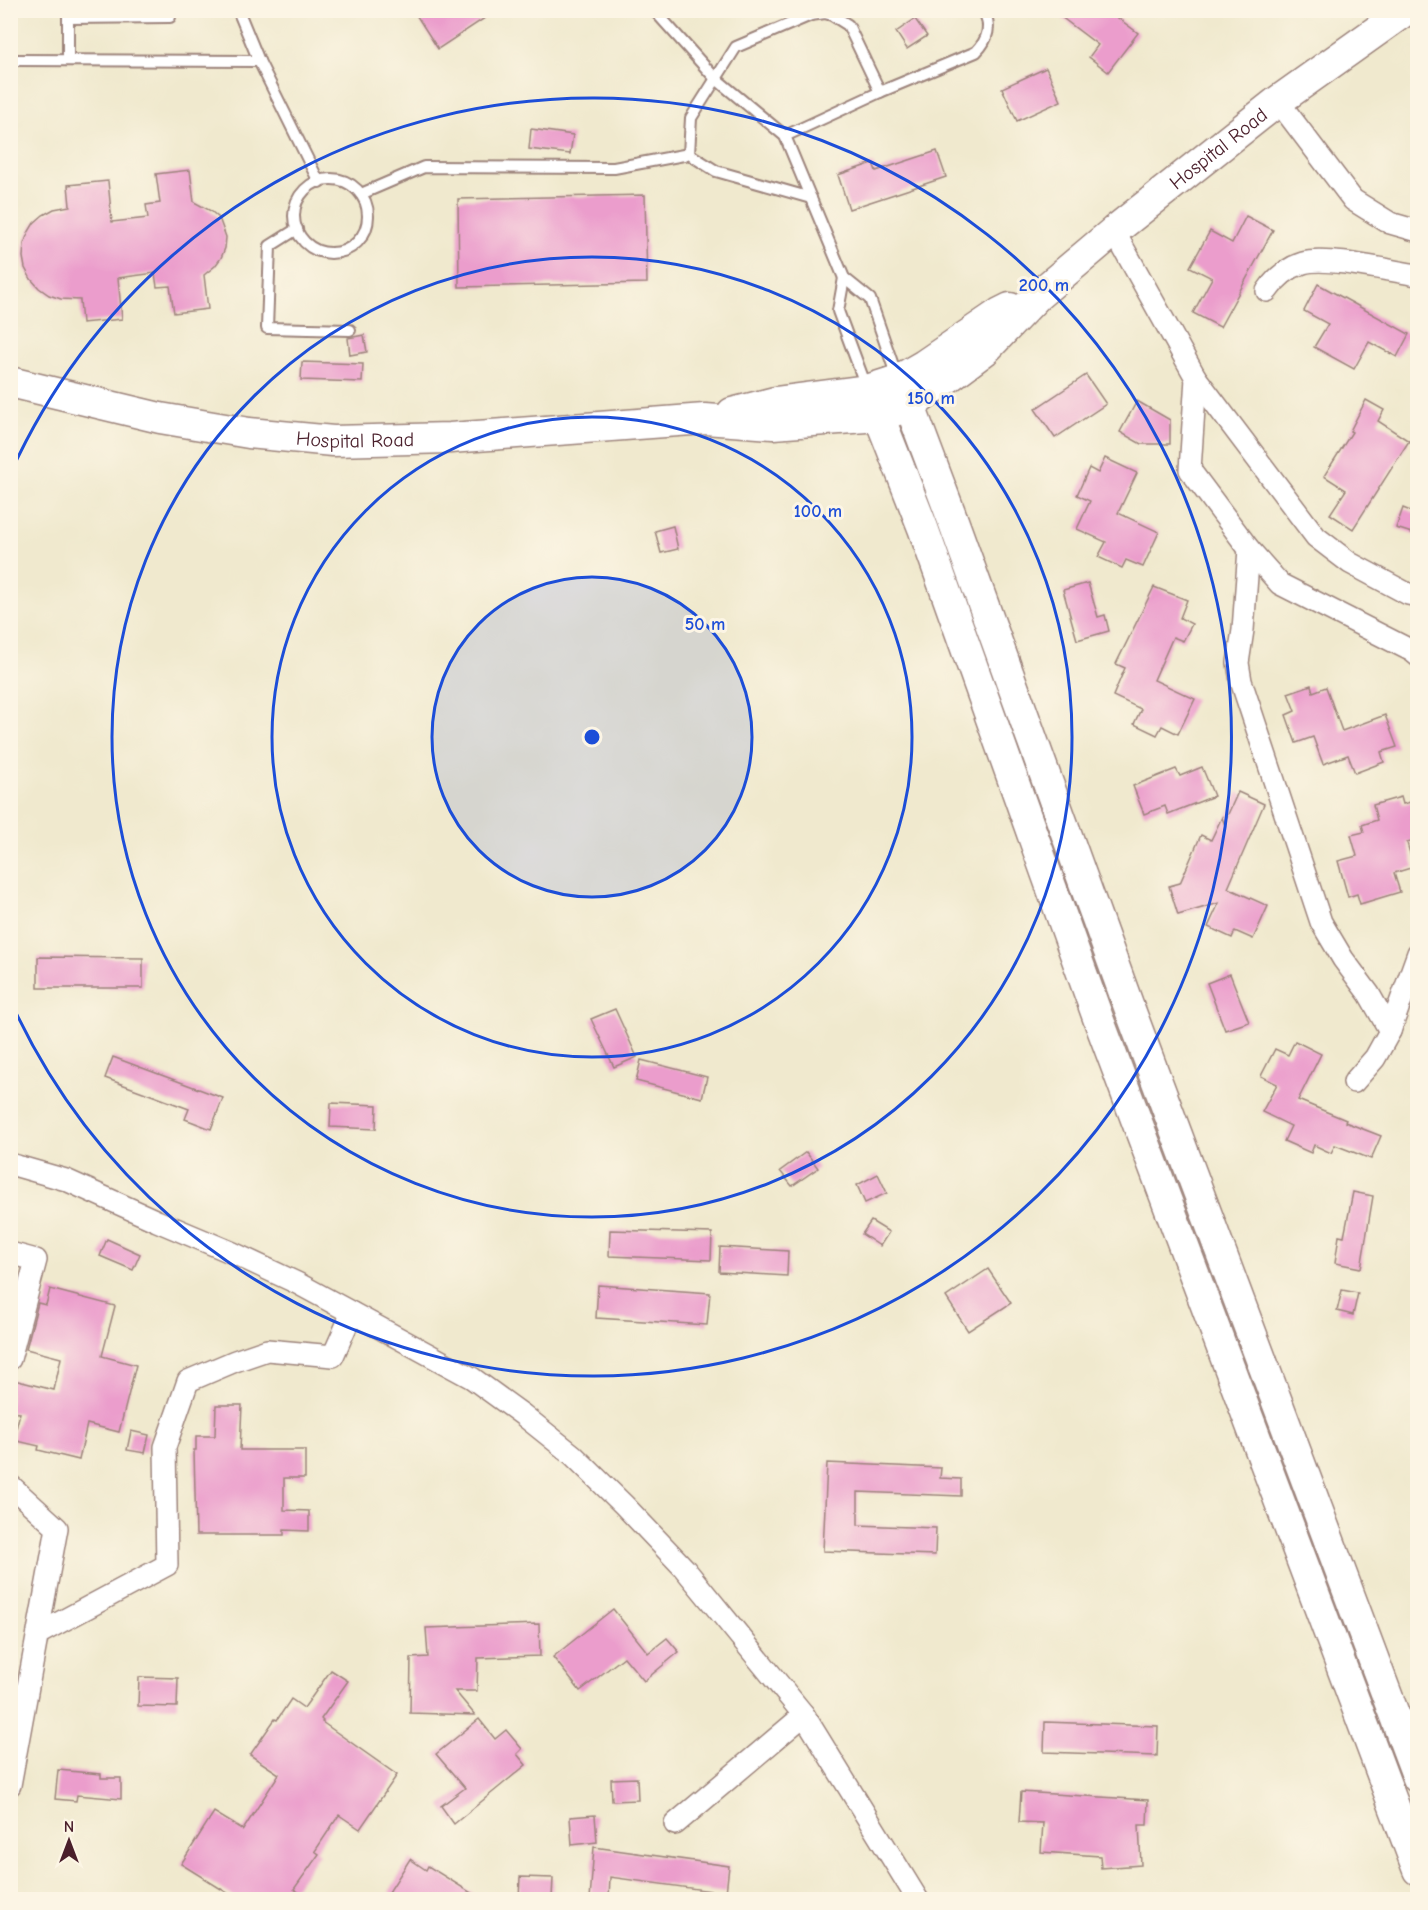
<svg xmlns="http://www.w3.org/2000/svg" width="1428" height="1910" viewBox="0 0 1428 1910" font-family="'Comic Neue',sans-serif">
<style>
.building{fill:#eb9dcc}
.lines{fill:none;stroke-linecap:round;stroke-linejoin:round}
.lane-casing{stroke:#9d847c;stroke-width:14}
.street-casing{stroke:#9d847c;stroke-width:24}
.secondary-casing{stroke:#9d847c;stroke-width:33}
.lane{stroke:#fff;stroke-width:10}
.street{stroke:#fff;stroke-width:21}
.secondary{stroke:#fff;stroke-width:30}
.ring{fill:none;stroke:#1d4ed8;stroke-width:3}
.labels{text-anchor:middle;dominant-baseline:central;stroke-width:6;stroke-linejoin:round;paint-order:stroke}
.street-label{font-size:20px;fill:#4a1f2b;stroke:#fcf5e5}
.centre{fill:#1d4ed8;stroke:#fcf5e5;stroke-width:3}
.ring-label{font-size:18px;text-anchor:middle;font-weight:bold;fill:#1d4ed8;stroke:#fcf5e5;stroke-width:6;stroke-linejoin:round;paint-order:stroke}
</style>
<rect width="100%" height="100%" fill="#fcf5e5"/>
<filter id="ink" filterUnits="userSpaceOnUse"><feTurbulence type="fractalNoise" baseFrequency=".0167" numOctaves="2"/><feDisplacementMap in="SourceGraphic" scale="12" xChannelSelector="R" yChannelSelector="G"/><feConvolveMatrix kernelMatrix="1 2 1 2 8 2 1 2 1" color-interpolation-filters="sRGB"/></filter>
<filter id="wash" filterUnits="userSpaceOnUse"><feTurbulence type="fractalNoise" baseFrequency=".008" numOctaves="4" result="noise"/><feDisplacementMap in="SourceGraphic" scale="24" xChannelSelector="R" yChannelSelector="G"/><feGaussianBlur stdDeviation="1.35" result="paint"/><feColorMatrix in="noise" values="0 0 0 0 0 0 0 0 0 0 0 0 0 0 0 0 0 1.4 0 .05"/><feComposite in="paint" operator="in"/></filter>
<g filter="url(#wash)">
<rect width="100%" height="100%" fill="#f0e9ce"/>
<g id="blocks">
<g class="building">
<polygon points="413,10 497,10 438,49"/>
<polygon points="1052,10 1107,10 1138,33 1108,72 1089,57 1098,45"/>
<polygon points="915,19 927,36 907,49 896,32"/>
<polygon points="1046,68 1061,101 1017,121 1002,88"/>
<polygon points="531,129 573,135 570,154 529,149"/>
<polygon points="937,151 946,177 849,209 838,175 873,163 876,171"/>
<polygon points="190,170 194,202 211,211 219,218 226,237 225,248 221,258 215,266 204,275 208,309 174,313 170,286 157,287 155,273 118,278 122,319 82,323 80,300 61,299 49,295 39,288 31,279 25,268 23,257 24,244 28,233 34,223 43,215 54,209 70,206 68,185 108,181 112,222 148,218 146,205 160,203 156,174"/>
<polygon points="645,195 647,283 459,287 458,199"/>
<polygon points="1246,216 1273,230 1220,327 1193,313 1212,278 1190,267 1210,231 1232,243"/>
<polygon points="1318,284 1409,334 1397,357 1369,342 1354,369 1314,347 1328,324 1304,311"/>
<polygon points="364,335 367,352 350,355 348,338"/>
<polygon points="302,362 363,364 362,382 301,380"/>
<polygon points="1086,375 1106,404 1055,438 1035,409"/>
<polygon points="1366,400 1384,410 1378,421 1409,441 1353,529 1330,514 1346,490 1324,476 1352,432 1350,431"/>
<polygon points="1137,401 1170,420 1170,444 1141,444 1120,432"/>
<polygon points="1105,458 1137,473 1118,513 1159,532 1143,567 1126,560 1122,568 1098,557 1106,542 1077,529 1090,501 1077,495 1089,468 1098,473"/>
<polygon points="1403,508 1418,514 1418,535 1396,528"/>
<polygon points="673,526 678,549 661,553 655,531"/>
<polygon points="1088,583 1098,617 1105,615 1109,631 1077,640 1063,590"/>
<polygon points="1154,587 1187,600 1180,618 1192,624 1183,641 1173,637 1154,680 1195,699 1178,734 1162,726 1157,735 1134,724 1141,709 1113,696 1125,668 1116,664"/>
<polygon points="1311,685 1313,692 1326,687 1342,731 1385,715 1397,747 1381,752 1384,762 1355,773 1348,755 1323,764 1313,737 1296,743 1286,715 1295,711 1288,693"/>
<polygon points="1202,767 1214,796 1168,814 1165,806 1144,814 1133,786 1176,769 1180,776"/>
<polygon points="1238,792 1264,804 1228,888 1268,906 1253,939 1235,931 1232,938 1208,927 1219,903 1178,915 1169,886 1180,883 1201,835 1211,840 1222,817 1224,823"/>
<polygon points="1401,797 1403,804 1418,800 1418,840 1407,843 1414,867 1394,873 1400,892 1360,904 1357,894 1348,897 1338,861 1357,856 1351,835 1364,832 1362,825 1377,820 1373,805"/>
<polygon points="38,957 143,958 143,988 38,988"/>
<polygon points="1230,974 1249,1022 1225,1030 1207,983"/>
<polygon points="615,1009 637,1057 614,1067 591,1019"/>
<polygon points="1295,1041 1321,1054 1298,1100 1346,1120 1345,1122 1381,1136 1371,1159 1335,1145 1331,1153 1314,1145 1311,1153 1284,1141 1291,1126 1262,1112 1277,1084 1261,1076 1275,1049 1288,1055"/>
<polygon points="113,1057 223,1098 211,1129 185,1119 189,1109 105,1078"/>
<polygon points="641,1060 707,1077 702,1098 636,1081"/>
<polygon points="331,1103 377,1105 376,1129 330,1127"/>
<polygon points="806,1152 818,1168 792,1186 780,1171"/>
<polygon points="878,1174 887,1193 865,1203 857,1185"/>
<polygon points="1353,1192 1373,1196 1361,1268 1335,1263 1339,1236 1344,1237"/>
<polygon points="871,1221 889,1232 880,1246 862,1234"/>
<polygon points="610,1230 712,1233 711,1260 609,1256"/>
<polygon points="107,1239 140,1254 133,1270 100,1256"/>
<polygon points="720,1247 788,1251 787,1276 719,1272"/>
<polygon points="988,1269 1011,1303 968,1331 946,1297"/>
<polygon points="598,1285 710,1293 707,1325 596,1318"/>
<polygon points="50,1289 115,1306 102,1356 136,1365 119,1432 87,1424 79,1460 38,1450 39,1446 13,1440 20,1413 10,1412 10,1379 54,1390 61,1358 26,1349 38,1303 46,1305"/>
<polygon points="1342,1290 1358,1293 1353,1315 1337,1311"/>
<polygon points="216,1405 242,1405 240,1450 305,1450 305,1478 284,1478 284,1510 309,1511 309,1531 284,1530 284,1535 196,1535 194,1450 196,1450 196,1436 215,1436"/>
<polygon points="131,1431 149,1435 145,1453 127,1450"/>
<polygon points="827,1463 941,1468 940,1478 961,1479 961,1496 858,1492 858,1525 936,1528 935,1555 823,1551"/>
<polygon points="613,1609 648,1653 667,1638 679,1652 644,1681 624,1657 580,1691 553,1657"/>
<polygon points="539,1624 540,1656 478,1658 477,1691 455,1691 475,1715 410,1713 411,1658 428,1657 426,1628"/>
<polygon points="331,1670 348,1681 321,1719 323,1721 322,1722 397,1775 360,1829 339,1815 315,1851 319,1854 294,1889 309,1899 237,1899 181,1864 214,1812 243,1830 279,1774 250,1755 275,1719 277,1720 291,1699 304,1708"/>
<polygon points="139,1677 178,1678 177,1707 138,1706"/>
<polygon points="479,1719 495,1739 506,1730 522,1749 517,1754 526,1765 454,1824 441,1806 465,1788 436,1754"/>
<polygon points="1045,1722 1158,1726 1157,1756 1044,1752"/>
<polygon points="58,1770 101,1774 101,1778 121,1778 121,1799 77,1795 76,1801 55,1799"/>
<polygon points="637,1778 638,1800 612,1801 611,1779"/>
<polygon points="1021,1792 1148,1800 1147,1825 1139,1825 1141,1865 1101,1868 1100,1856 1041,1852 1043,1823 1019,1822"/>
<polygon points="595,1815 597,1842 572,1845 570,1817"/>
<polygon points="594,1847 729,1866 726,1893 610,1877 609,1899 590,1899"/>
<polygon points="410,1859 426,1870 428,1866 481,1899 400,1899 389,1892"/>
<polygon points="520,1877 553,1878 552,1898 543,1897 543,1899 519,1899"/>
</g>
</g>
</g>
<g filter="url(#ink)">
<use href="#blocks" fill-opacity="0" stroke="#9d847c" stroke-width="1.5"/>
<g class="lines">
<defs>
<g id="lane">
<polyline points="68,10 68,60"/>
<polyline points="238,10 259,61 319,182"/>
<polyline points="654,10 715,78 785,136 844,278 870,299 897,377"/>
<polyline points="68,18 170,17"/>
<polyline points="10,60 259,61"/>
<path d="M785,136L880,92L976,52C988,40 992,25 983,10"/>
<polyline points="689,154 691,118 736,47 811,15 825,13 832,15 848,25 880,92"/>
<circle cx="331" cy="216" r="37"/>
<polyline points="361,194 424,167 614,168 689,154 716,171 811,198"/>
<polyline points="297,229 270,246 267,328 350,330"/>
<polyline points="844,278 838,311 867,389"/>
</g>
<g id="street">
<polyline points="1278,101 1353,200 1390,223 1418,231"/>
<polyline points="1114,231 1196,378 1316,537 1350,563 1408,594 1418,596"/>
<path d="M1267,291C1276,278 1287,268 1303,263C1327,256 1390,271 1418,275"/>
<polyline points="1196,378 1190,470 1249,549 1280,584 1412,651 1418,656"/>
<polyline points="1249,549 1243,630 1238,663 1241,681 1321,922 1343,959 1369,994 1390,1031"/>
<polyline points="1354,1082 1375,1058 1390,1031 1418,953"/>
<polyline points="10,1164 66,1180 157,1221 233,1253 297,1283 472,1378 523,1415 573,1455 624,1505 684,1568 804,1715 918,1900"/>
<polyline points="10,1253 36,1260 10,1359"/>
<polyline points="10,1485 57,1528 10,1785"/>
<polyline points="38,1634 167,1565 165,1447 188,1381 235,1361 267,1350 333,1356 352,1313"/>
<polyline points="675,1824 804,1715"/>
</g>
<g id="secondary">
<polyline points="898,380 910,406 951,515 1129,1007 1418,1778"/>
<path id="s1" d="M10,382L160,418L249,433L333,441L450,438L705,419L773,424L879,416L910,406L984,351L1037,296L1114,231L1278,101L1406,10"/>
<polyline points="867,390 879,416 923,528 1098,1018 1418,1870"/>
<polyline points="732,413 775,402 867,390 898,380 924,365 1000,313 1010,308"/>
</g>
</defs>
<use href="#lane" class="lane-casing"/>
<use href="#street" class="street-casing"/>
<use href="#secondary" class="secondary-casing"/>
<use href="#lane" class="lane"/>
<use href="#street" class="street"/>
<use href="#secondary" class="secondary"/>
</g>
</g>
<circle cx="592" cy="737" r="160" fill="#1d4ed8" fill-opacity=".12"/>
<g class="ring">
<circle cx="592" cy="737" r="160"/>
<circle cx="592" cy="737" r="320"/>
<circle cx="592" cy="737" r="480"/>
<path d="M11 472A639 639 0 1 1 11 1002"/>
</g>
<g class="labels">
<g class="street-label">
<text stroke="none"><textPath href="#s1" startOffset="1311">Hospital Road</textPath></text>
<text stroke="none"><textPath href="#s1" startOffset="351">Hospital Road</textPath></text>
</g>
</g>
<circle cx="592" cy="737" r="9" class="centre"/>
<g class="ring-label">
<text x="1044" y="291">200 m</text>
<text x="931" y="404">150 m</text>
<text x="818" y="517">100 m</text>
<text x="705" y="630">50 m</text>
</g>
<rect width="1428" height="1910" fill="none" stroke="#fcf5e5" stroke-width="36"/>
<g transform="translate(69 1841)" stroke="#fcf5e5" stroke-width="4.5" paint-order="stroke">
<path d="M0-4.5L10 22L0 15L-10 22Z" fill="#4a1f2b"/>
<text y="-9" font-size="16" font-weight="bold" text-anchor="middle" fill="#4a1f2b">N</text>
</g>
</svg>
